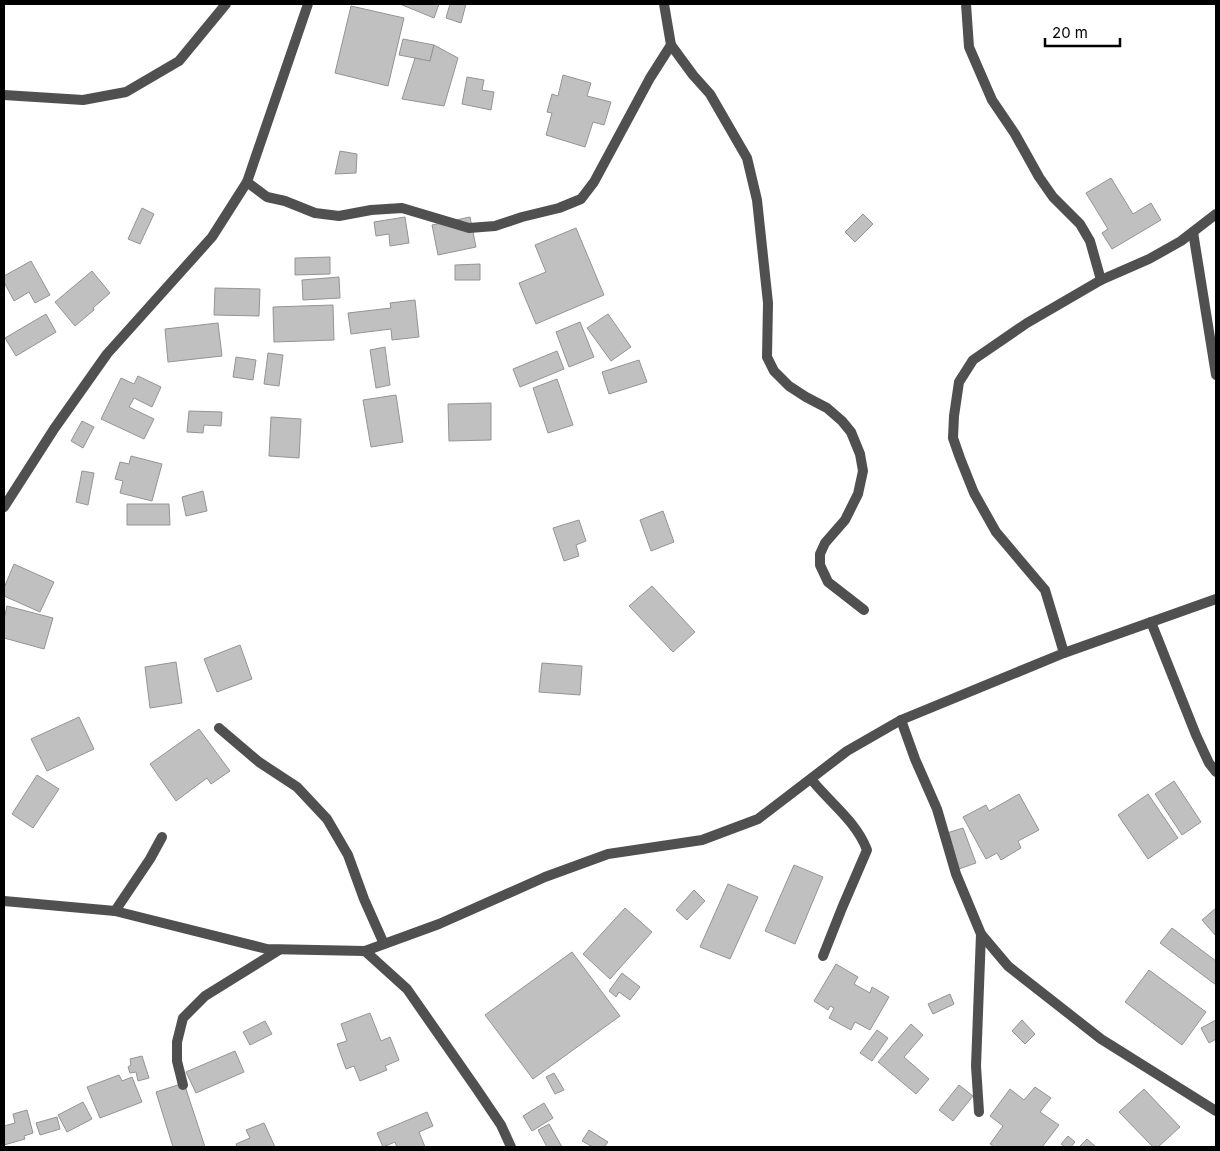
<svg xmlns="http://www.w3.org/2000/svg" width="1220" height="1151" viewBox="0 0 1220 1151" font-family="Inter,sans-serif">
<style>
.building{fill:#c0c0c0;stroke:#949494}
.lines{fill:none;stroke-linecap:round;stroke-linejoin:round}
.minor{stroke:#505050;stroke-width:10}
.tertiary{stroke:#505050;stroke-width:10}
</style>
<rect width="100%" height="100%" fill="#fff"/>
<g class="building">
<polygon points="400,4 439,4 434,18"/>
<polygon points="450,4 466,4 461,23 446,18"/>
<polygon points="351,6 404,18 388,86 335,73"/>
<polygon points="403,39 434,45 430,61 399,55"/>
<polygon points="434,45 458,58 444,106 402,99 415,58 430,61"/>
<polygon points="563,75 591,83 587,96 611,102 604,125 593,122 585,147 546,135 552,113 547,112 552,94 558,96"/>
<polygon points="467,77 484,80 482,90 494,92 491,110 462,104"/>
<polygon points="340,151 357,154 356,173 335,174"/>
<polygon points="1111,178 1133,214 1151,203 1161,220 1112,249 1102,233 1108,229 1086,193"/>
<polygon points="142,208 154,214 140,244 128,239"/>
<polygon points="863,214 873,224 855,242 845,232"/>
<polygon points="405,217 409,243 390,246 389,234 376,236 374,222"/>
<polygon points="470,217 476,247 438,255 432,225"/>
<polygon points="576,228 604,295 536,324 519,283 546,272 535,245"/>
<polygon points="330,257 330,274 295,275 295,258"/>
<polygon points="31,261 50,295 35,303 29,292 14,301 4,282 4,276"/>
<polygon points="480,264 480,280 455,280 455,265"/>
<polygon points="92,271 110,293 93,308 94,310 75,326 55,302"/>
<polygon points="339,277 340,298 303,300 302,280"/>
<polygon points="215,288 260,289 259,316 214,315"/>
<polygon points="415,300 419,337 392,340 391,329 351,334 348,313 391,308 390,303"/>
<polygon points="333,305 334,340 274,342 273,307"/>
<polygon points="46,314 56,332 16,356 5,338"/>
<polygon points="608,314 631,347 611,361 587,328"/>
<polygon points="580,322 594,357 569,367 556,332"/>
<polygon points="218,323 222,356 168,362 165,329"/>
<polygon points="385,347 390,385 376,388 370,350"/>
<polygon points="557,351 564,369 520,387 513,369"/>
<polygon points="268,353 283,355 279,386 264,384"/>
<polygon points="236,357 256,360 253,380 233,377"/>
<polygon points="639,360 647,382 609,394 602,372"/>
<polygon points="138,376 161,387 152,407 134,398 129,407 154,419 144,439 101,419 121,378 134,384"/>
<polygon points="557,379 573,425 548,433 533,388"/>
<polygon points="396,395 403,442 371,447 363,400"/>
<polygon points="491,403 491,440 449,441 448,404"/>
<polygon points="189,411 222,412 221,426 204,425 203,433 187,432"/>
<polygon points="271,417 301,419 299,458 269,456"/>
<polygon points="82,421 94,427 83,448 71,441"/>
<polygon points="131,456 162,464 152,501 120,493 123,481 115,479 120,462 129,464"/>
<polygon points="82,471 94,473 88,505 76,502"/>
<polygon points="203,491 207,511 186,516 182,497"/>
<polygon points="127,504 169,504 170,525 127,525"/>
<polygon points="663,511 674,542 651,551 640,520"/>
<polygon points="579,520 586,541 576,545 579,556 564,561 553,528"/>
<polygon points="14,564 54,582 40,612 4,596 4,588"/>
<polygon points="652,586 695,632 673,652 629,606"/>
<polygon points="7,606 53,618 44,649 4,638 4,619"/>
<polygon points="240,645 252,679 217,692 204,659"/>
<polygon points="176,662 182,703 150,708 145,667"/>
<polygon points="542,663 582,666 580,695 539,692"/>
<polygon points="79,717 94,749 47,771 31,739"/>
<polygon points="199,729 230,771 211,784 207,778 176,801 150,764"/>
<polygon points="37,775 59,789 33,828 12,814"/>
<polygon points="1174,781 1201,822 1182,835 1155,794"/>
<polygon points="1019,794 1039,830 1018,841 1021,848 1001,860 997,853 986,859 963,817 986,805 989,811"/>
<polygon points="1148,794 1178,838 1148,859 1118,815"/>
<polygon points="963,828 976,863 959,869 947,833"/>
<polygon points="794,865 823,877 795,944 765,931"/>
<polygon points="728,884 758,897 730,959 700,947"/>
<polygon points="694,890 705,901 687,920 676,910"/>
<polygon points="625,908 652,932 610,979 583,954"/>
<polygon points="1216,908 1216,936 1202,920"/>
<polygon points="1172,928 1216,961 1216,985 1160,943"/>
<polygon points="572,952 620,1016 533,1079 485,1015"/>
<polygon points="836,964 858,977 854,984 870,993 872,987 889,997 870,1030 855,1022 851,1030 829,1018 834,1008 830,1006 828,1010 814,1001"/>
<polygon points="1149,970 1206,1012 1182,1045 1125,1002"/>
<polygon points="622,973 640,987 630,1000 619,992 616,997 609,991"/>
<polygon points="950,994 954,1004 933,1014 928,1004"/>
<polygon points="370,1013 381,1041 390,1037 399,1060 385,1066 387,1070 360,1081 354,1066 346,1069 337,1044 347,1041 341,1024"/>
<polygon points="1022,1020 1035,1034 1025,1044 1012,1031"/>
<polygon points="1216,1020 1216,1039 1209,1043 1201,1028"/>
<polygon points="265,1021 272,1034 250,1045 243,1032"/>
<polygon points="911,1024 923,1035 904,1057 929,1079 916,1094 878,1062"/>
<polygon points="877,1030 888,1038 872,1061 860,1053"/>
<polygon points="235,1051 244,1072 196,1093 186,1072"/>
<polygon points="142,1056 149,1078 138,1081 136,1072 130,1073 128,1067 131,1065 130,1059"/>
<polygon points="554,1073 564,1090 555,1094 546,1077"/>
<polygon points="119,1075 122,1081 132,1077 142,1102 100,1118 87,1087"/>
<polygon points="184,1083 205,1147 173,1147 156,1092"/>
<polygon points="959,1085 973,1096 953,1121 939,1110"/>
<polygon points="1035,1087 1051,1098 1040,1112 1059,1125 1042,1147 994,1147 990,1144 1003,1126 990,1116 1010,1089 1024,1100"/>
<polygon points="1144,1089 1180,1127 1158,1147 1153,1147 1119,1112"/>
<polygon points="83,1102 92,1119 67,1132 58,1115"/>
<polygon points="544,1103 553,1118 532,1131 523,1116"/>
<polygon points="27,1110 33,1133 24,1136 25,1139 4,1145 4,1126 15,1123 13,1114"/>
<polygon points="427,1112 433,1126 419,1132 425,1147 397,1147 395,1142 383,1147 377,1133"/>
<polygon points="57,1117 60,1129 40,1135 36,1123"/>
<polygon points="264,1123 275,1147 237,1147 236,1144 250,1138 246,1130"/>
<polygon points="549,1124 562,1147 547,1147 538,1130"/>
<polygon points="589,1130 608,1142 604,1147 593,1147 582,1141"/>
<polygon points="1068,1136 1075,1142 1071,1147 1065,1147 1061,1144"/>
<polygon points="1087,1139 1096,1147 1079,1147"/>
</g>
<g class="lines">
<g class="minor">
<polyline points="966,4 969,47 992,100 1015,134 1039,177 1053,197 1080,224 1090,241 1101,280"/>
<polyline points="671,45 693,75 710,94 747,158 757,200 768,303 767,357 774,371 789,386 806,397 827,408 842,421 851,432 860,454 863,471 858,494 845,520 825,543 820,554 820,565 828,582 864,610"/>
<polyline points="4,95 83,100 126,92 179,61 226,4"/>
<polyline points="247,182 267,197 285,201 315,213 339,216 371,210 402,208 469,228 495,226 522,217 559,208 581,199 594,182 650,78 671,45 664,4"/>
<polyline points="1193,232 1216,375"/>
<polyline points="1151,622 1196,735 1209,763 1216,772"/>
<polyline points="1064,653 1045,590 996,532 974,493 960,458 953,438 954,416 959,382 973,360 1027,323 1101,280 1149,259 1181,241 1216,214"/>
<polyline points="901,720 915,759 937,809 956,874 981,934 1008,966 1101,1039 1216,1111"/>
<polyline points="219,728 259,762 297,787 327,819 348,855 364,899 384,944"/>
<path d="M811,779C830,803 856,821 867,850L842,908L823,956"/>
<polyline points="4,901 115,911 267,949 365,951 439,924 545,877 608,854 702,840 758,819 847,751 901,720 1064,653 1216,599"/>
<polyline points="115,911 150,859 162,837"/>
<polyline points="365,951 407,989 476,1088 501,1125 511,1147"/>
<polyline points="183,1085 177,1061 177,1042 183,1018 205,996 279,950"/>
<polyline points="979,1112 976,1066 981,934"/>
</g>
<polyline class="tertiary" points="4,507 54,429 107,354 212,237 247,182 308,4"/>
</g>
<rect width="1220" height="1151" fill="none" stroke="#000000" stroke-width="10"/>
<path d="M1045 38v8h75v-8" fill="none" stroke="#000000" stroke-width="2.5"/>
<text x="1052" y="38" font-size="15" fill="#000000" stroke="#ffffff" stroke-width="4" paint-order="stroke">20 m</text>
</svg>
